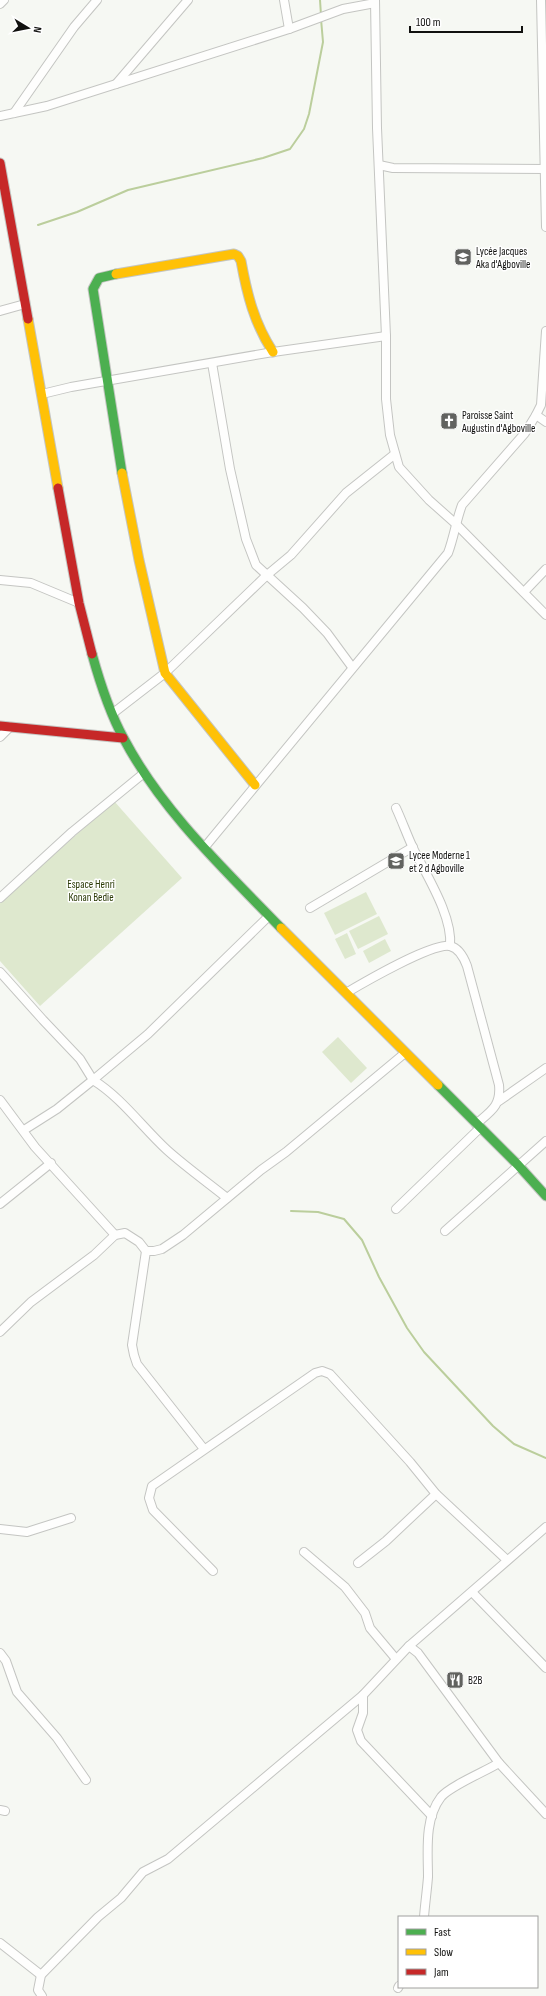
<svg xmlns="http://www.w3.org/2000/svg" width="546" height="1996" viewBox="0 0 546 1996" font-family="'Sofia Sans Condensed',sans-serif">
<style>
.park{fill:#dee8ce}
.lines{fill:none;stroke-linecap:round;stroke-linejoin:round}
.stream{stroke:#bbce9c;stroke-width:2}
.street-casing{stroke:#c4c5c2;stroke-width:10}
.fast-casing{stroke:#c4c5c2;stroke-width:11}
.slow-casing{stroke:#c4c5c2;stroke-width:11}
.jam-casing{stroke:#c4c5c2;stroke-width:11}
.street{stroke:#fefefd;stroke-width:8}
.fast{stroke:#4caf50;stroke-width:9}
.slow{stroke:#ffc107;stroke-width:9}
.jam{stroke:#c62828;stroke-width:9}
.labels{text-anchor:middle;dominant-baseline:central;stroke-width:3;stroke-linejoin:round;paint-order:stroke}
.poi-label{font-size:11px;fill:#11110f;stroke:#fff;text-anchor:start}
.park-label{font-size:11px;fill:#2c3b07;stroke:#fff}
</style>
<rect width="100%" height="100%" fill="#f6f8f3"/>
<g class="park">
<polygon points="114,801 182,878 40,1006 0,961 0,903"/>
<polygon points="366,892 377,914 335,935 324,913"/>
<polygon points="379,916 388,934 358,949 349,931"/>
<polygon points="347,933 356,954 345,959 335,939"/>
<polygon points="385,939 391,951 369,963 363,951"/>
<polygon points="338,1037 367,1068 351,1083 322,1052"/>
</g>
<g class="lines">
<g class="stream">
<polyline points="320,0 321,15"/>
<polyline points="38,225 77,212 128,190 263,158 290,149 304,129 309,114 323,42 321,19"/>
<polyline points="291,1211 318,1212 344,1219 362,1240 379,1277 407,1328 424,1352 493,1426 514,1444 546,1458"/>
</g>
<defs>
<g id="street">
<polyline points="284,0 289,29"/>
<polyline points="375,0 377,128 386,336 386,399 390,435 399,467 429,500 456,524 546,615"/>
<polyline points="541,0 546,227"/>
<polyline points="0,4 4,0"/>
<polyline points="116,84 188,0"/>
<polyline points="14,113 74,27 97,0"/>
<polyline points="0,116 47,106 289,29 343,9 375,3"/>
<polyline points="379,165 393,168 546,169"/>
<polyline points="0,311 25,304"/>
<polyline points="212,363 230,469 246,539 256,565 303,608 327,633 352,667"/>
<polyline points="42,394 71,387 273,352 386,336"/>
<polyline points="536,415 546,422"/>
<polyline points="0,580 31,583 79,603"/>
<polyline points="524,592 546,569"/>
<polyline points="112,714 165,673 267,575 291,555 346,493 395,454"/>
<polyline points="0,737 10,727"/>
<path d="M396,808C402,821 407,835 413,848C426,875 453,916 450,946"/>
<path d="M204,848L448,553C454,537 456,521 462,505L525,433L536,415L541,405L546,331"/>
<polyline points="0,898 72,832 144,773"/>
<polyline points="310,908 413,847"/>
<polyline points="0,972 43,1020 80,1059 93,1080 148,1034 269,916"/>
<path d="M346,993C363,983 432,943 450,946C459,948 464,958 467,966L499,1085C501,1106 491,1111 476,1124"/>
<polyline points="0,1100 35,1147 115,1235"/>
<polyline points="499,1101 546,1068"/>
<path d="M24,1130L57,1109L93,1080C122,1098 142,1127 167,1150C186,1167 207,1182 227,1198"/>
<polyline points="0,1204 51,1163"/>
<polyline points="396,1209 480,1128"/>
<polyline points="445,1231 546,1141"/>
<polyline points="146,1251 132,1345 134,1355 137,1364 204,1449"/>
<polyline points="0,1332 31,1302 94,1255 115,1235 125,1233 139,1242 146,1251 154,1251 162,1249 183,1235 261,1170 286,1152 405,1053"/>
<polyline points="0,1529 27,1532 71,1518"/>
<polyline points="304,1552 345,1587 365,1613 370,1628 396,1659"/>
<polyline points="358,1563 386,1541 436,1494"/>
<polyline points="213,1571 153,1510 149,1498 152,1486 315,1373 322,1371 330,1374 410,1462 436,1494 507,1560"/>
<polyline points="472,1592 546,1668"/>
<polyline points="409,1646 418,1653 499,1763 546,1814"/>
<polyline points="0,1653 6,1661 17,1692 57,1738 86,1780"/>
<polyline points="0,1810 5,1811"/>
<polyline points="432,1816 361,1741 357,1730 363,1713 363,1695 409,1646 546,1527"/>
<path d="M424,1917C425,1904 427,1890 428,1877C428,1852 424,1819 441,1797C450,1786 486,1771 499,1763"/>
<polyline points="0,1943 41,1975"/>
<polyline points="398,1988 399,1986"/>
<polyline points="42,1996 38,1990 41,1975 98,1917 121,1898 143,1872 168,1859 363,1695"/>
</g>
<g id="fast">
<polyline points="116,274 99,278 93,289 122,473"/>
<path d="M92,654C100,683 109,712 124,739C162,811 224,869 281,928"/>
<polyline points="438,1085 518,1165 546,1196"/>
</g>
<g id="slow">
<path d="M116,274L234,254L238,256L241,261C247,294 254,323 273,352"/>
<polyline points="28,319 58,488"/>
<polyline points="122,473 139,560 165,673 255,785"/>
<polyline points="281,928 438,1085"/>
</g>
<g id="jam">
<polyline points="0,163 28,319"/>
<polyline points="58,488 79,603 92,654"/>
<polyline points="0,726 123,738"/>
</g>
</defs>
<use href="#street" class="street-casing"/>
<use href="#fast" class="fast-casing"/>
<use href="#slow" class="slow-casing"/>
<use href="#jam" class="jam-casing"/>
<use href="#street" class="street"/>
<use href="#fast" class="fast"/>
<use href="#slow" class="slow"/>
<use href="#jam" class="jam"/>
</g>
<defs>
<symbol id="school-square" viewBox="-11 -11 22 22"><rect x="-9" y="-9" width="18" height="18" rx="4" fill="#61625f" stroke="#fff"/><path d="M0-5L7-2L0 1L-7-2ZM-4 1L0 2.5L4 1V4Q0 6-4 4Z" fill="#fff"/></symbol>
<symbol id="church-square" viewBox="-11 -11 22 22"><rect x="-9" y="-9" width="18" height="18" rx="4" fill="#61625f" stroke="#fff"/><path d="M-1.2-6h2.4v3.5h3.3v2.4h-3.3V6h-2.4V-.1h-3.3v-2.4h3.3Z" fill="#fff"/></symbol>
<symbol id="restaurant-square" viewBox="-11 -11 22 22"><rect x="-9" y="-9" width="18" height="18" rx="4" fill="#61625f" stroke="#fff"/><path d="M-5-6h1v4h1v-4h1v4h1v-4h1v5L-1.5 .5V6h-2V.5L-5-1ZM5-6V6H3V1.5H1.5Q1.5-4 5-6Z" fill="#fff"/></symbol>
</defs>
<g fill-rule="evenodd">
<use href="#school-square" x="453" y="247" width="20" height="20"/>
<use href="#church-square" x="439" y="411" width="20" height="20"/>
<use href="#school-square" x="386" y="851" width="20" height="20"/>
<use href="#restaurant-square" x="445" y="1670" width="20" height="20"/>
</g>
<g class="labels">
<g class="poi-label">
<text x="476" y="251">Lycée Jacques<tspan x="476" dy="13">Aka d'Agboville</tspan></text>
<text x="462" y="415">Paroisse Saint<tspan x="462" dy="13">Augustin d'Agboville</tspan></text>
<text x="409" y="855">Lycee Moderne 1<tspan x="409" dy="13">et 2 d Agboville</tspan></text>
<text x="468" y="1680">B2B</text>
</g>
<g class="park-label">
<text x="91" y="884">Espace Henri<tspan x="91" dy="13">Konan Bedie</tspan></text>
</g>
</g>
<rect x="398" y="1916" width="140" height="72" fill="#ffffff" stroke="#a0a09f"/>
<rect x="406" y="1929" width="20" height="6" fill="#4caf50" stroke="#a0a09f"/>
<text x="434" y="1936" font-size="12" fill="#11110f">Fast</text>
<rect x="406" y="1949" width="20" height="6" fill="#ffc107" stroke="#a0a09f"/>
<text x="434" y="1956" font-size="12" fill="#11110f">Slow</text>
<rect x="406" y="1969" width="20" height="6" fill="#c62828" stroke="#a0a09f"/>
<text x="434" y="1976" font-size="12" fill="#11110f">Jam</text>
<g transform="translate(28 28) rotate(100)" stroke="#ffffff" stroke-width="3" paint-order="stroke">
<path d="M0-3L7 15L0 10L-7 15Z" fill="#11110f"/>
<text y="-6" font-size="11" font-weight="bold" text-anchor="middle" fill="#11110f">N</text>
</g>
<path d="M410 26v6h112v-6" fill="none" stroke="#11110f" stroke-width="2"/>
<text x="416" y="26" font-size="12" fill="#11110f" stroke="#ffffff" stroke-width="3" paint-order="stroke">100 m</text>
</svg>
